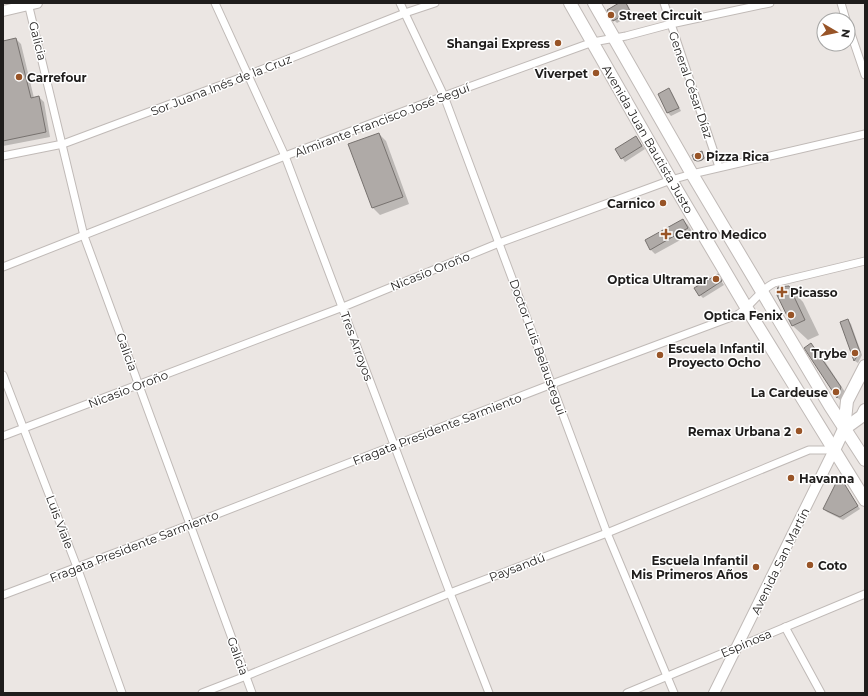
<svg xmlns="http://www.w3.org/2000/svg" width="868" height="696" viewBox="0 0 868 696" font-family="Montserrat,sans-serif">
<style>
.shadow{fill:#0003}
.building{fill:#afaaa7;stroke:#77726f}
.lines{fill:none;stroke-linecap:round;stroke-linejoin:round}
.street-casing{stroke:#c0bab7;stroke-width:9}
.secondary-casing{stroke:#c0bab7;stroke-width:12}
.primary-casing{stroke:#c0bab7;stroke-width:14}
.street{stroke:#fff;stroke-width:7}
.secondary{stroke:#fff;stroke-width:10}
.primary{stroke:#fff;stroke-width:12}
.poi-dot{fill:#985427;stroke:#fff;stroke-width:1.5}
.labels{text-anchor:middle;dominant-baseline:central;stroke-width:3;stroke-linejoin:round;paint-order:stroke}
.poi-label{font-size:12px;font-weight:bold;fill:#1f1d1c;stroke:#fff;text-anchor:end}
.street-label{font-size:12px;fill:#1f1d1c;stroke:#fff}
</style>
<rect width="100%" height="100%" fill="#ebe6e3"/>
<g class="shadow">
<polygon points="621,3 626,3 633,14 617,23 614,20"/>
<polygon points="16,39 21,44 34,98 39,97 44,102 50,137 3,146 3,42"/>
<polygon points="669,90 672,93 681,111 671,116 668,113 659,95"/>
<polygon points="379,134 386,141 409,204 380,215 373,208 350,145"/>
<polygon points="636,137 645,149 625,162 622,158"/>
<polygon points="703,154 705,159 699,162 697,161"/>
<polygon points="683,220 688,225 693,233 655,254 650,249"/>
<polygon points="717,275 724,285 703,298 700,295"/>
<polygon points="789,287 803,302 819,335 808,340 793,326 778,293"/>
<polygon points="848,320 851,324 862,355 858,363 855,361 842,323"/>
<polygon points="811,344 818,351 847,395 844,404 838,398 805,348"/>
<polygon points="842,481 860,509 843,520 827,512 824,509"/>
</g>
<g class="building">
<polygon points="619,3 626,3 630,11 613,21 607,10"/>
<polygon points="16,38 31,98 39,96 46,132 3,141 3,41"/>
<polygon points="669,88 679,108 667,113 658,94"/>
<polygon points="379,133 403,197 372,208 348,144"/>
<polygon points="636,136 642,146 621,159 615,149"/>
<polygon points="702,151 704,158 702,160 697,161 694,160 692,155"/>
<polygon points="683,219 688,228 650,250 645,240"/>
<polygon points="718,274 722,281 699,296 694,288"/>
<polygon points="789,286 805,320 792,326 776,293 778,287"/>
<polygon points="848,319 860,352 854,361 840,322"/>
<polygon points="811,343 841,387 837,398 804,348"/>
<polygon points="838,479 842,480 858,506 840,517 823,509"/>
</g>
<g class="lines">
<defs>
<g id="street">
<polyline points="28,3 84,236 252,693"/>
<polyline points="215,3 285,156 450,593 489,693"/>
<polyline points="400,3 444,96 607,533 674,693"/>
<polyline points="664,3 719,167"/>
<polyline points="841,3 846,20"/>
<polyline points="848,25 865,75"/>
<polyline points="3,156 63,144 248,75 405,13 435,3"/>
<polyline points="3,267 285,156 444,96 593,42 626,36 671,24 770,3"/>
<polyline points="3,375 77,567 122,693"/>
<polyline points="3,436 343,307 499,243 671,180 692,174 865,134"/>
<path d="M3,595L189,525L552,384L737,315C751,307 758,291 774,283L865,261"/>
<polyline points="785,627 821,693"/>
<polyline points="202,693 246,676 450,593 607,533 809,450 834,450"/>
<polyline points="627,693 865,594"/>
</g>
<g id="secondary">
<polyline points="3,11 37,3"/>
<polyline points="714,693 834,450"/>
</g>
<g id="primary">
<polyline points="570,3 671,180 746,307 865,500"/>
<polyline points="594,3 692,174 830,406 865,460"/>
<polyline points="844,429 862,416 865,410"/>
<polyline points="834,450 844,429 847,401 865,366"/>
</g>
</defs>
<use href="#street" class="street-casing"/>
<use href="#secondary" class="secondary-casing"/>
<use href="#primary" class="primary-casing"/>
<use href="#street" class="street"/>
<use href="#secondary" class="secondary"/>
<use href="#primary" class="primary"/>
</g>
<g class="poi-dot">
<circle cx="611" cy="15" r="4"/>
<circle cx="558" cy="43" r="4"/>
<circle cx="596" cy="73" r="4"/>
<circle cx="19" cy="77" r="4"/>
<circle cx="698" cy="156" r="4"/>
<circle cx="663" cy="203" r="4"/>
<path d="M664 228h4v4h4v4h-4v4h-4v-4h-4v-4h4z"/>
<circle cx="716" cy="279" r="4"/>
<path d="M780 286h4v4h4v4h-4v4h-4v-4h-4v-4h4z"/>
<circle cx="791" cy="315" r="4"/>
<circle cx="855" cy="353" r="4"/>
<circle cx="660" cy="355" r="4"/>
<circle cx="836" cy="392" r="4"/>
<circle cx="799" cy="431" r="4"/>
<circle cx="791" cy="478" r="4"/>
<circle cx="810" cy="565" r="4"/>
<circle cx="756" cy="567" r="4"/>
</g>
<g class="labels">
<g class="poi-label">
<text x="619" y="15" text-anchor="start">Street Circuit</text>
<text x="550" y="43">Shangai Express</text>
<text x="588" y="73">Viverpet</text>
<text x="27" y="77" text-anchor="start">Carrefour</text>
<text x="706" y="156" text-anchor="start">Pizza Rica</text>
<text x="655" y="203">Carnico</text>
<text x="675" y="234" text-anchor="start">Centro Medico</text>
<text x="708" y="279">Optica Ultramar</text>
<text x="790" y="292" text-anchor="start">Picasso</text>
<text x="783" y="315">Optica Fenix</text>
<text x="668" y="348" text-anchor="start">Escuela Infantil<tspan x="668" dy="14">Proyecto Ocho</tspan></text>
<text x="847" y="353">Trybe</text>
<text x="828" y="392">La Cardeuse</text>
<text x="791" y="431">Remax Urbana 2</text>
<text x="799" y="478" text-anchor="start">Havanna</text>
<text x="748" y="560">Escuela Infantil<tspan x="748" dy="14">Mis Primeros Años</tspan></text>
<text x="818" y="565" text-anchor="start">Coto</text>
</g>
<g class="street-label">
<text transform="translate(38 41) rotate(76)">Galicia</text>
<text transform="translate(221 85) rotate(-21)">Sor Juana Inés de la Cruz</text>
<text transform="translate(691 85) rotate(71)">General César Díaz</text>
<text transform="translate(382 120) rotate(-21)">Almirante Francisco José Seguí</text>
<text transform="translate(648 139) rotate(60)">Avenida Juan Bautista Justo</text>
<text transform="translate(430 271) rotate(-22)">Nicasio Oroño</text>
<text transform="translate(357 346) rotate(70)">Tres Arroyos</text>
<text transform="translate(538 347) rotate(70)">Doctor Luis Belaustegui</text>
<text transform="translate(127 352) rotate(70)">Galicia</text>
<text transform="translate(128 389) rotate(-21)">Nicasio Oroño</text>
<text transform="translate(437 429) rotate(-21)">Fragata Presidente Sarmiento</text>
<text transform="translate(60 522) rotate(69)">Luis Viale</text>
<text transform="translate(134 546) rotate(-21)">Fragata Presidente Sarmiento</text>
<text transform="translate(780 561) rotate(-64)">Avenida San Martín</text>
<text transform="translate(517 567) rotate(-21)">Paysandú</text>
<text transform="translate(746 643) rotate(-23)">Espinosa</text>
<text transform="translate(238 656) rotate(70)">Galicia</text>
</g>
</g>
<rect width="868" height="696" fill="none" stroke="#1f1d1c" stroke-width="8"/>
<g transform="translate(836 32) rotate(99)"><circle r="19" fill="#ffffff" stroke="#a5a5a4"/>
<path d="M0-3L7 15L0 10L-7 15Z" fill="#985427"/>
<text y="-6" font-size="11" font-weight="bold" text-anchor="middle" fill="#1f1d1c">N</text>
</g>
</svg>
